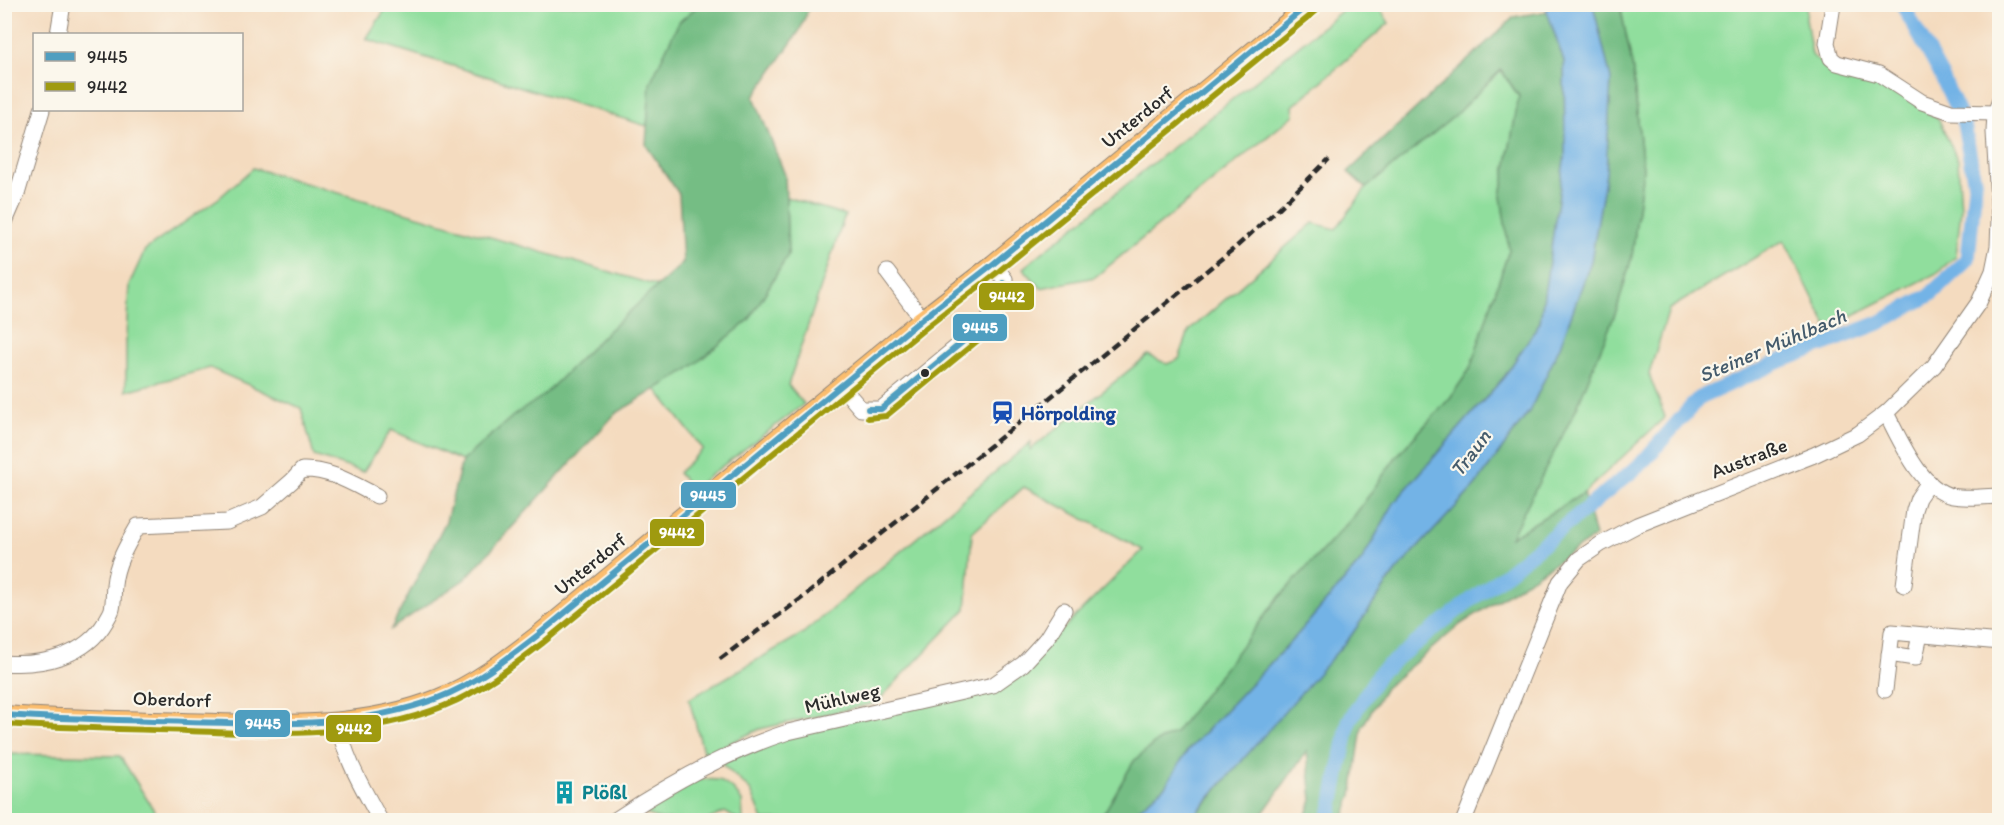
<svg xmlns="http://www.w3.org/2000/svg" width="2004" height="825" viewBox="0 0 2004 825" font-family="Itim,sans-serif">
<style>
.green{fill:#90de9d;stroke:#5e8464;stroke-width:1.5}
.forest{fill:#74bd84;stroke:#507458;stroke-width:1.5}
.water{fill:#73b3e6;stroke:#4f6f88;stroke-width:1.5}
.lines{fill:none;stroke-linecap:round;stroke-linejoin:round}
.canal{stroke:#73b3e6;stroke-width:15}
.minor-casing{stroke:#908375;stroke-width:17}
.major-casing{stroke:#908375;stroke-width:20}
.minor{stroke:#fff;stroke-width:15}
.major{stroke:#fbbd6e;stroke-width:18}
.rail{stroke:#2b2b2b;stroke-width:4.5;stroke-dasharray:9 4.5;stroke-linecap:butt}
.bus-1-casing{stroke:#fbf7ec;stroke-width:10}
.bus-2-casing{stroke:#fbf7ec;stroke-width:10}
.bus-1{stroke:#4f9ec0;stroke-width:6}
.bus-2{stroke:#9f9a0f;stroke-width:6}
.bus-dot{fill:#2b2b2b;stroke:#fbf7ec;stroke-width:2}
.labels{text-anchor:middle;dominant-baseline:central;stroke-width:4.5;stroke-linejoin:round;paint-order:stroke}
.street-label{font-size:20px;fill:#2b2b2b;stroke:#fbf7ec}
.transit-label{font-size:20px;font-weight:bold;fill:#164399;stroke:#fbf7ec;text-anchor:start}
.culture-label{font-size:20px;font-weight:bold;fill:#0d838f;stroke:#fbf7ec;text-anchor:start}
.water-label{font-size:21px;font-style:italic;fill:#445b6c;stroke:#fbf7ec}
.line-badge{stroke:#fbf7ec;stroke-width:2}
.badge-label{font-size:16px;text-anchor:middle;font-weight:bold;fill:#fff}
</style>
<rect width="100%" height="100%" fill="#fbf7ec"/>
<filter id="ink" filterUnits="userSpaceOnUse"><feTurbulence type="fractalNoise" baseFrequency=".0167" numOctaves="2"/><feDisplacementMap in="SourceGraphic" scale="12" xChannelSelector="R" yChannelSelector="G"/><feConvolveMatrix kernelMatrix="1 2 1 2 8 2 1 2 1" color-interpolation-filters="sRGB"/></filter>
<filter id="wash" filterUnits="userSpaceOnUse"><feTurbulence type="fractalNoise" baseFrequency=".008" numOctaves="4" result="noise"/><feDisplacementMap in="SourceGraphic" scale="24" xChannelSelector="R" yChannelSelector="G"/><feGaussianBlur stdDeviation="1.35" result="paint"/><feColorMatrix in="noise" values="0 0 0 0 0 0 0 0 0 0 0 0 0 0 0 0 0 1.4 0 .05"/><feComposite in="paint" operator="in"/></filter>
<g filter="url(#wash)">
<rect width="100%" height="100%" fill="#f4dbbf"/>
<g class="green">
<polygon points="388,5 700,5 679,22 651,82 647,126 366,39"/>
<polygon points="1349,5 1378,5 1389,23 1293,106 1294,115 1095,277 1041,288 1023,268"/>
<polygon points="1620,5 1807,5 1806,19 1812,55 1828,70 1862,75 1889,85 1939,120 1958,161 1961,209 1956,256 1937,273 1828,328 1784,240 1669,309 1649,374 1665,417 1584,493 1510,538 1576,409 1617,309 1632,256 1643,169 1632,64"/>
<polygon points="1501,70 1519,97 1501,196 1509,250 1470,369 1450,398 1396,457 1355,515 1275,602 1175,734 1155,743 1134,761 1104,813 1093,820 763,820 751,791 721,763 767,740 1007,684 1143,550 1024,487 972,533 966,609 876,703 760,729 704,755 689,699 802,634 1031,442 1030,450 1148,355 1167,364 1179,359 1189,331 1313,223 1336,229 1366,188 1452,118"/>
<polygon points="253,168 658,286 606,333 543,396 513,416 462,461 391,430 363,472 314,456 301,408 210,368 126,391 126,337 129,285 145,250 219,198"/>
<polygon points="786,197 845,215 788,385 804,404 692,489 678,473 703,449 656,389 689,369 749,320 788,255"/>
<polygon points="5,754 120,756 160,820 5,820"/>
<polygon points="699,779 719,780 734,790 742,801 743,820 738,820 725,812 707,820 661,820 639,811 675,789"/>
</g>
<g class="forest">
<polygon points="700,4 810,5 800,30 754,97 785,175 788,255 749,320 689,369 615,414 465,579 391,629 446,521 462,461 513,416 543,396 606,333 683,263 679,194 646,145 650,83 679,22"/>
<polygon points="1593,5 1620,5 1632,64 1643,169 1632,256 1617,309 1576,409 1511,537 1584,493 1595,537 1461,624 1385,688 1362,727 1352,795 1343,820 1305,820 1312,800 1307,751 1258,820 1190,820 1209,800 1255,744 1350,637 1396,571 1475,486 1530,410 1560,346 1591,261 1606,173 1611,80"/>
<polygon points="1548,11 1564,61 1565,154 1540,322 1505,376 1394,503 1362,560 1298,634 1188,750 1166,785 1126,820 1093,820 1104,813 1134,761 1155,743 1175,733 1275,602 1355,515 1396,457 1450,398 1470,369 1509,250 1501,196 1519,96 1501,70 1452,118 1366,188 1348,172 1514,17"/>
</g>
<polygon class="water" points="1545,5 1593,5 1611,79 1606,173 1591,261 1560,346 1530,410 1475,486 1396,571 1350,637 1190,820 1126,820 1166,785 1188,750 1298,634 1362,560 1394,503 1505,376 1540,322 1565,154 1564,62"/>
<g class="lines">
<polyline class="canal" points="1329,820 1349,721 1380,672 1464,605 1502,577 1641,464 1699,398 1783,360 1879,323 1930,295 1968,259 1975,185 1964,124 1940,73 1902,4"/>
</g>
</g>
<g filter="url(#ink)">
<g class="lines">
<defs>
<g id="minor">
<polyline points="1833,5 1827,43 1831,58 1837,63 1879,74 1922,102 1951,112 1995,113"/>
<polyline points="58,34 63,4"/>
<polyline points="4,224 17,194 42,110"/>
<polyline points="887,272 922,319"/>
<polyline points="842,387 861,409 881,409 988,321 1005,279 993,264"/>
<path d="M1886,413C1900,439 1920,489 1952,496C1967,499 1985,496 2000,496"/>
<polyline points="1904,585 1914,510 1918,498 1929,482"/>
<polyline points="1889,654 1915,658 1920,635"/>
<path d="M4,663C43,666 86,656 106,621C108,617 111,613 112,609C114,601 113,593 114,585C116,563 127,545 138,526L227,522L262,507L292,481L302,470C330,469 353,484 377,496"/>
<polyline points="1885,690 1892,632 2000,642"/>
<path d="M338,721C344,758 363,788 380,820"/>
<path d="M615,820C669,784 726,752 788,732L993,685L1023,664L1046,639L1064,610"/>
<polyline points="1464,820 1560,582 1579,559 1601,544 1637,525 1814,455 1858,434 1886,413 1934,366 1979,302 1993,271 1998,246 1999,219 1994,132 1995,113 2000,100"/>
</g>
<path id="major" d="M4,715C64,719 123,720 182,722C267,724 358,731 439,698C475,684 507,659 538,635L922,319L993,264L1310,4"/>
</defs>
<use href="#minor" class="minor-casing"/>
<use href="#major" class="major-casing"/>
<use href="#minor" class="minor"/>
<use href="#major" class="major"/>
<polyline class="rail" points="720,659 806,595 1236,247 1276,211 1329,159"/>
<defs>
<g id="bus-1">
<polyline points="868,409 881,409 988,321 1003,283"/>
<path d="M4,715C65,719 126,720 186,722C271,724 358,729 438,698C475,684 507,659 538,635L922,319L993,264L1309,4"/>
</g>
<g id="bus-2">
<polyline points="868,418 886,416 994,327 1011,286"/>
<path d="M4,724C65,728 126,729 187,731C273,734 363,739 444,706C481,691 513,666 544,642L928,326L999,271L1316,11"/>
</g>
</defs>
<use href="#bus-1" class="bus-1-casing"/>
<use href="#bus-2" class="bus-2-casing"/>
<use href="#bus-1" class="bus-1"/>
<use href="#bus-2" class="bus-2"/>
</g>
</g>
<defs>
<symbol id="station-bare" viewBox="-9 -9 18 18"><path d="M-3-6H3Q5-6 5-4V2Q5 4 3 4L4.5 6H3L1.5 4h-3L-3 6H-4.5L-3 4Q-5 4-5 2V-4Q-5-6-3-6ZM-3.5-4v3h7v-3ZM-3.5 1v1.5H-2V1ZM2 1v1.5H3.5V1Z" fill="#1a4fb4" stroke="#fbf7ec" stroke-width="2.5" paint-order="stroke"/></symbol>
<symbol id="building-bare" viewBox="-9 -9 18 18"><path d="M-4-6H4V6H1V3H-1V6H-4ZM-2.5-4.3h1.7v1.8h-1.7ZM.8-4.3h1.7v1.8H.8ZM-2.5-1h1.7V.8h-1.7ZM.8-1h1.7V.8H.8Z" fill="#0f9aa8" stroke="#fbf7ec" stroke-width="2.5" paint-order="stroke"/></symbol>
</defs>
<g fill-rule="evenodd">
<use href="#station-bare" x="986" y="396" width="33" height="33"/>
<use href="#building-bare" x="548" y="776" width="33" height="33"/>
</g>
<circle class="bus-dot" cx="925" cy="373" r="5"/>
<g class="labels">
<g class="street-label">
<text transform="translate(1137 117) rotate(-39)">Unterdorf</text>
<text transform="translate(1749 458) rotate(-21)">Austraße</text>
<text transform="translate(590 564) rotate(-39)">Unterdorf</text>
<text transform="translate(842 698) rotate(-13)">Mühlweg</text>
<text transform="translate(172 699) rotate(2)">Oberdorf</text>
</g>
<g class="transit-label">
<text x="1021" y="413">Hörpolding</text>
</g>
<g class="culture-label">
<text x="582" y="792">Plößl</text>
</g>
<g class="water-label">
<text transform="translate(1772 345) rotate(-23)">Steiner Mühlbach</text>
<text transform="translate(1470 453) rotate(-53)">Traun</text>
</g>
</g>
<g class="line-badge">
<rect x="978" y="282" width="57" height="29" rx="6" fill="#9f9a0f"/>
<rect x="952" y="313" width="56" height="29" rx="6" fill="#4f9ec0"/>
<rect x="680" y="481" width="57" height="28" rx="6" fill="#4f9ec0"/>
<rect x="649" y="518" width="56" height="29" rx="6" fill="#9f9a0f"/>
<rect x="234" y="709" width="57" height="29" rx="6" fill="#4f9ec0"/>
<rect x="325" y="714" width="57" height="29" rx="6" fill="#9f9a0f"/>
</g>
<g class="badge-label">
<text x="1007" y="302">9442</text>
<text x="980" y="333">9445</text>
<text x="708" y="501">9445</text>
<text x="677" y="538">9442</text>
<text x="263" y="729">9445</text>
<text x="354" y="734">9442</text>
</g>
<rect width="2004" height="825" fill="none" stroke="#fbf7ec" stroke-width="24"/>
<rect x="33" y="33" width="210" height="78" fill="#fbf7ec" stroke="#a8a59f" stroke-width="1.5"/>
<rect x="45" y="52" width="30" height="9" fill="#4f9ec0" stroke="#a8a59f" stroke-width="1.5"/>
<text x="87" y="63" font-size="18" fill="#2b2b2b">9445</text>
<rect x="45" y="82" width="30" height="9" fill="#9f9a0f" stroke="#a8a59f" stroke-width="1.5"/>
<text x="87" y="93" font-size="18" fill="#2b2b2b">9442</text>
</svg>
